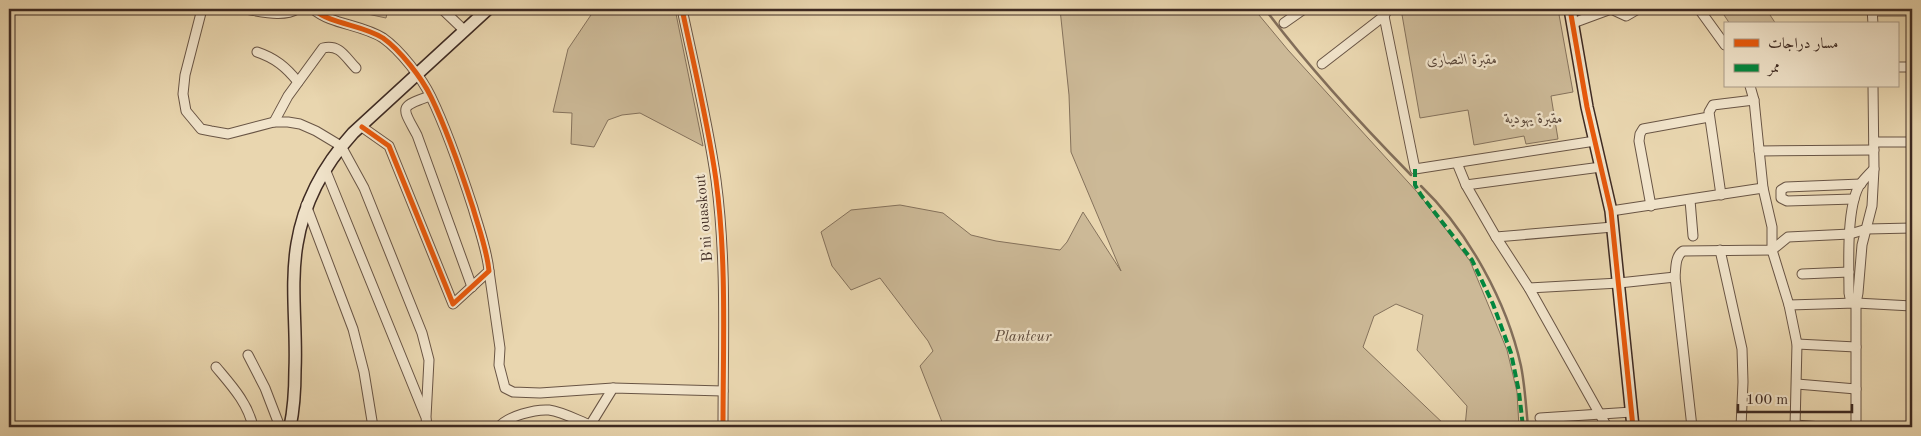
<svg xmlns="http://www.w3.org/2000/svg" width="1921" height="436" viewBox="0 0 1921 436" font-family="'Old Standard TT',Amiri,serif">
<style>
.green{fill:#ccb997;stroke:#85725c}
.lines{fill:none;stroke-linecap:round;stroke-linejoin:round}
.stream{stroke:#826e5a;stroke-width:2.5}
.street-casing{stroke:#695545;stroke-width:11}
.secondary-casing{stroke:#3e2a22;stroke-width:14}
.street{stroke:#f1e4cb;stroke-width:9}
.secondary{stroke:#f1e4cb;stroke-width:11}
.quiet{stroke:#00873e;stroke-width:4;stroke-dasharray:8 4;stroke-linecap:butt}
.cycleway-casing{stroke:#f1e4cb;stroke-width:8}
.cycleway{stroke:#e8590c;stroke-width:5}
.labels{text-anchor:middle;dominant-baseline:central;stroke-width:4.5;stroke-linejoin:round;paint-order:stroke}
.park-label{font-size:15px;font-style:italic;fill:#5a4739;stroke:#f1e4cb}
.street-label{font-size:15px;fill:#3e2a22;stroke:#f1e4cb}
</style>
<rect width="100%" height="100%" fill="#e9d6af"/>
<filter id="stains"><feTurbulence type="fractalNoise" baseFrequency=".004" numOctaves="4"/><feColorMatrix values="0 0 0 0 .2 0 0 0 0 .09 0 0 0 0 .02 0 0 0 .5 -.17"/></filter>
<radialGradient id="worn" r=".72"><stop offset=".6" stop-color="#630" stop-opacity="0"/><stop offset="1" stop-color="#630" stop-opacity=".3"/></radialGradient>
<g class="green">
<polygon points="344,9 388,9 386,18"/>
<polygon points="595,9 675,9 703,146 640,113 622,115 608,120 594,147 571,144 572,113 553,112 568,49"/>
<polygon points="1060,9 1254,9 1288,50 1418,193 1470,261 1507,350 1517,392 1519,427 1465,427 1467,406 1417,350 1423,315 1396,304 1374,316 1363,347 1447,427 944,427 920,366 933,351 928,341 880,278 851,290 832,266 821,232 851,210 900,205 943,213 971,235 996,241 1060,250 1067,242 1083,212 1121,271 1071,152 1069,95"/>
<polygon points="1401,9 1558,9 1573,92 1551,96 1558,139 1526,144 1524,136 1474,145 1468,110 1420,118"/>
<polygon points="1720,9 1766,9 1776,24 1730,24"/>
</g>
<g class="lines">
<g class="stream">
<path d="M1265,9C1309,68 1359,122 1411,175"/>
<path d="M1421,186C1468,231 1507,302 1521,366C1525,386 1526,407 1528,427"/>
</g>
<defs>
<g id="street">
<polyline points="202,9 185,75 183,94 186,111 201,129 211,131 228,134 274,122 288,122 300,124 316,131 341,146 364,188 422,333 429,360 426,417 427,427"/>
<path d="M244,9C260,11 283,18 297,9"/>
<path d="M313,9C332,25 361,24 383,38C400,50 422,78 431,97C448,132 461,171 473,208C479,229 487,250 489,271L453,304L389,146L362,127"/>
<polyline points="442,9 465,31"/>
<path d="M682,9C694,66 708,123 716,180C727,262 723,345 723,427"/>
<polyline points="1379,9 1384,16 1415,169 1595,141"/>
<polyline points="1699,9 1725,45"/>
<polyline points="1872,9 1873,24"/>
<polyline points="1872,11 1912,11"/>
<polyline points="1284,23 1304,9"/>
<polyline points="1573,23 1611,9 1626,16 1638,9"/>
<path d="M257,52C275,58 286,67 298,82"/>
<polyline points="1322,64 1384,16 1388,9"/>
<polyline points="1897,67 1912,67"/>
<polyline points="1750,86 1754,100 1763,188 1772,227 1772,250 1789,305 1797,344 1795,427"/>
<path d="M430,96C398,107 402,107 417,135L472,287"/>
<path d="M274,122L288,96L323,48C340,44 345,57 356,68"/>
<polyline points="1874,142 1912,142"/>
<polyline points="1759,151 1874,150"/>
<polyline points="1457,163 1466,185 1496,237 1529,288 1607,427"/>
<polyline points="325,169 425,415"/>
<polyline points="1466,185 1601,167"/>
<polyline points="1721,195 1709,112 1713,105 1754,100"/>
<polyline points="1854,199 1787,201 1781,198 1781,190 1786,187 1861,184"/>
<polyline points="1690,200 1693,236"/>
<polyline points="306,205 353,329 364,372 373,427"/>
<polyline points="1651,206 1639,141 1640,134 1643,129 1709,117"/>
<polyline points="1611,211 1763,188"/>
<polyline points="1496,237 1613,227"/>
<polyline points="1720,250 1742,349 1743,382 1741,427"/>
<polyline points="489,271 500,348 499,365 505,388 513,392 540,393 613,388"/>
<polyline points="1802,274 1849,272"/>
<polyline points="1529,288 1619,283 1675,277"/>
<path d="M1856,303L1850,298L1849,293C1849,266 1846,210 1859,186C1863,180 1869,174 1874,169"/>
<polyline points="1789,305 1856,303 1912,306"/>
<polyline points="1797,344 1856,347"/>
<polyline points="248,355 265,388 280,427"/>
<path d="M216,367C231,385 248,403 253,427"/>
<polyline points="1797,384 1856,389"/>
<polyline points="1540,418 1632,412"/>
<polyline points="1795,425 1822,427"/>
<path d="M499,427C508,416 535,409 549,410C563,412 577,420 590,425"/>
<polyline points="589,427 613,388 723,391"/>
<path d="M1692,427L1675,277C1676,268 1675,256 1683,251L1772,250L1788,237L1850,234L1867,229L1912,228"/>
<polyline points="1856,427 1856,303 1858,293 1862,245 1872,206 1874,169 1873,86"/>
</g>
<g id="secondary">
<polyline points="1570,9 1587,107 1611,211 1633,427"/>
<path d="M290,427C294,408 295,390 295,370C297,329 290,285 297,244C304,201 324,165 353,133L488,9"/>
</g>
</defs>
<use href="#street" class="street-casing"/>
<use href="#secondary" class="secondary-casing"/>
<use href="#street" class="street"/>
<use href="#secondary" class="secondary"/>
<polyline class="quiet" points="1415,169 1415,185 1421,195 1472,260 1493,304 1511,353 1519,392 1523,427"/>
<defs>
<g id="cycleway">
<path d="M313,9C332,25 361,24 383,38C400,50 422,78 431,97C448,132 461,171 473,208C479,229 487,250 489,271L453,304L389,146L362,127"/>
<path d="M682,9C694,66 708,123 716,180C727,262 723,345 723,427"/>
<polyline points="1570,9 1587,107 1611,211 1633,427"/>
</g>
</defs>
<use href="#cycleway" class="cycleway-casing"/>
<use href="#cycleway" class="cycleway"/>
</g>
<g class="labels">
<g class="park-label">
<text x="1462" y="60">مقبرة النصارى</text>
<text x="1534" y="119">مقبرة يهودية</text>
<text x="1023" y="337">Planteur</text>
</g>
<g class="street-label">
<text transform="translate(705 218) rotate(-95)">B'ni ouaskout</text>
</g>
</g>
<rect width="1921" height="436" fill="none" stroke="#e9d6af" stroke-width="30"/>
<rect x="10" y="10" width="1901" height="416" fill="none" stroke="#3e2a22" stroke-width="2.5"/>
<rect x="15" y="15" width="1891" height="406" fill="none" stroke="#3e2a22"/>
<rect x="1724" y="22" width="175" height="65" fill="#f1e4cb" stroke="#a99a87"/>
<rect x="1734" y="39" width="25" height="8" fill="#e8590c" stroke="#a99a87"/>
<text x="1768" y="48" font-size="15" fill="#3e2a22">مسار دراجات</text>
<rect x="1734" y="64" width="25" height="8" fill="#00873e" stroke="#a99a87"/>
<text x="1768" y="72" font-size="15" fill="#3e2a22">ممر</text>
<path d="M1738 404v8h114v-8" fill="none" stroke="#3e2a22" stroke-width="2.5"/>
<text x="1746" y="404" font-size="15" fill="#3e2a22" stroke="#f1e4cb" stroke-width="4" paint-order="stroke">100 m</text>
<rect width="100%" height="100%" filter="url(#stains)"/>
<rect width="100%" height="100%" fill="url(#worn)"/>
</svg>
